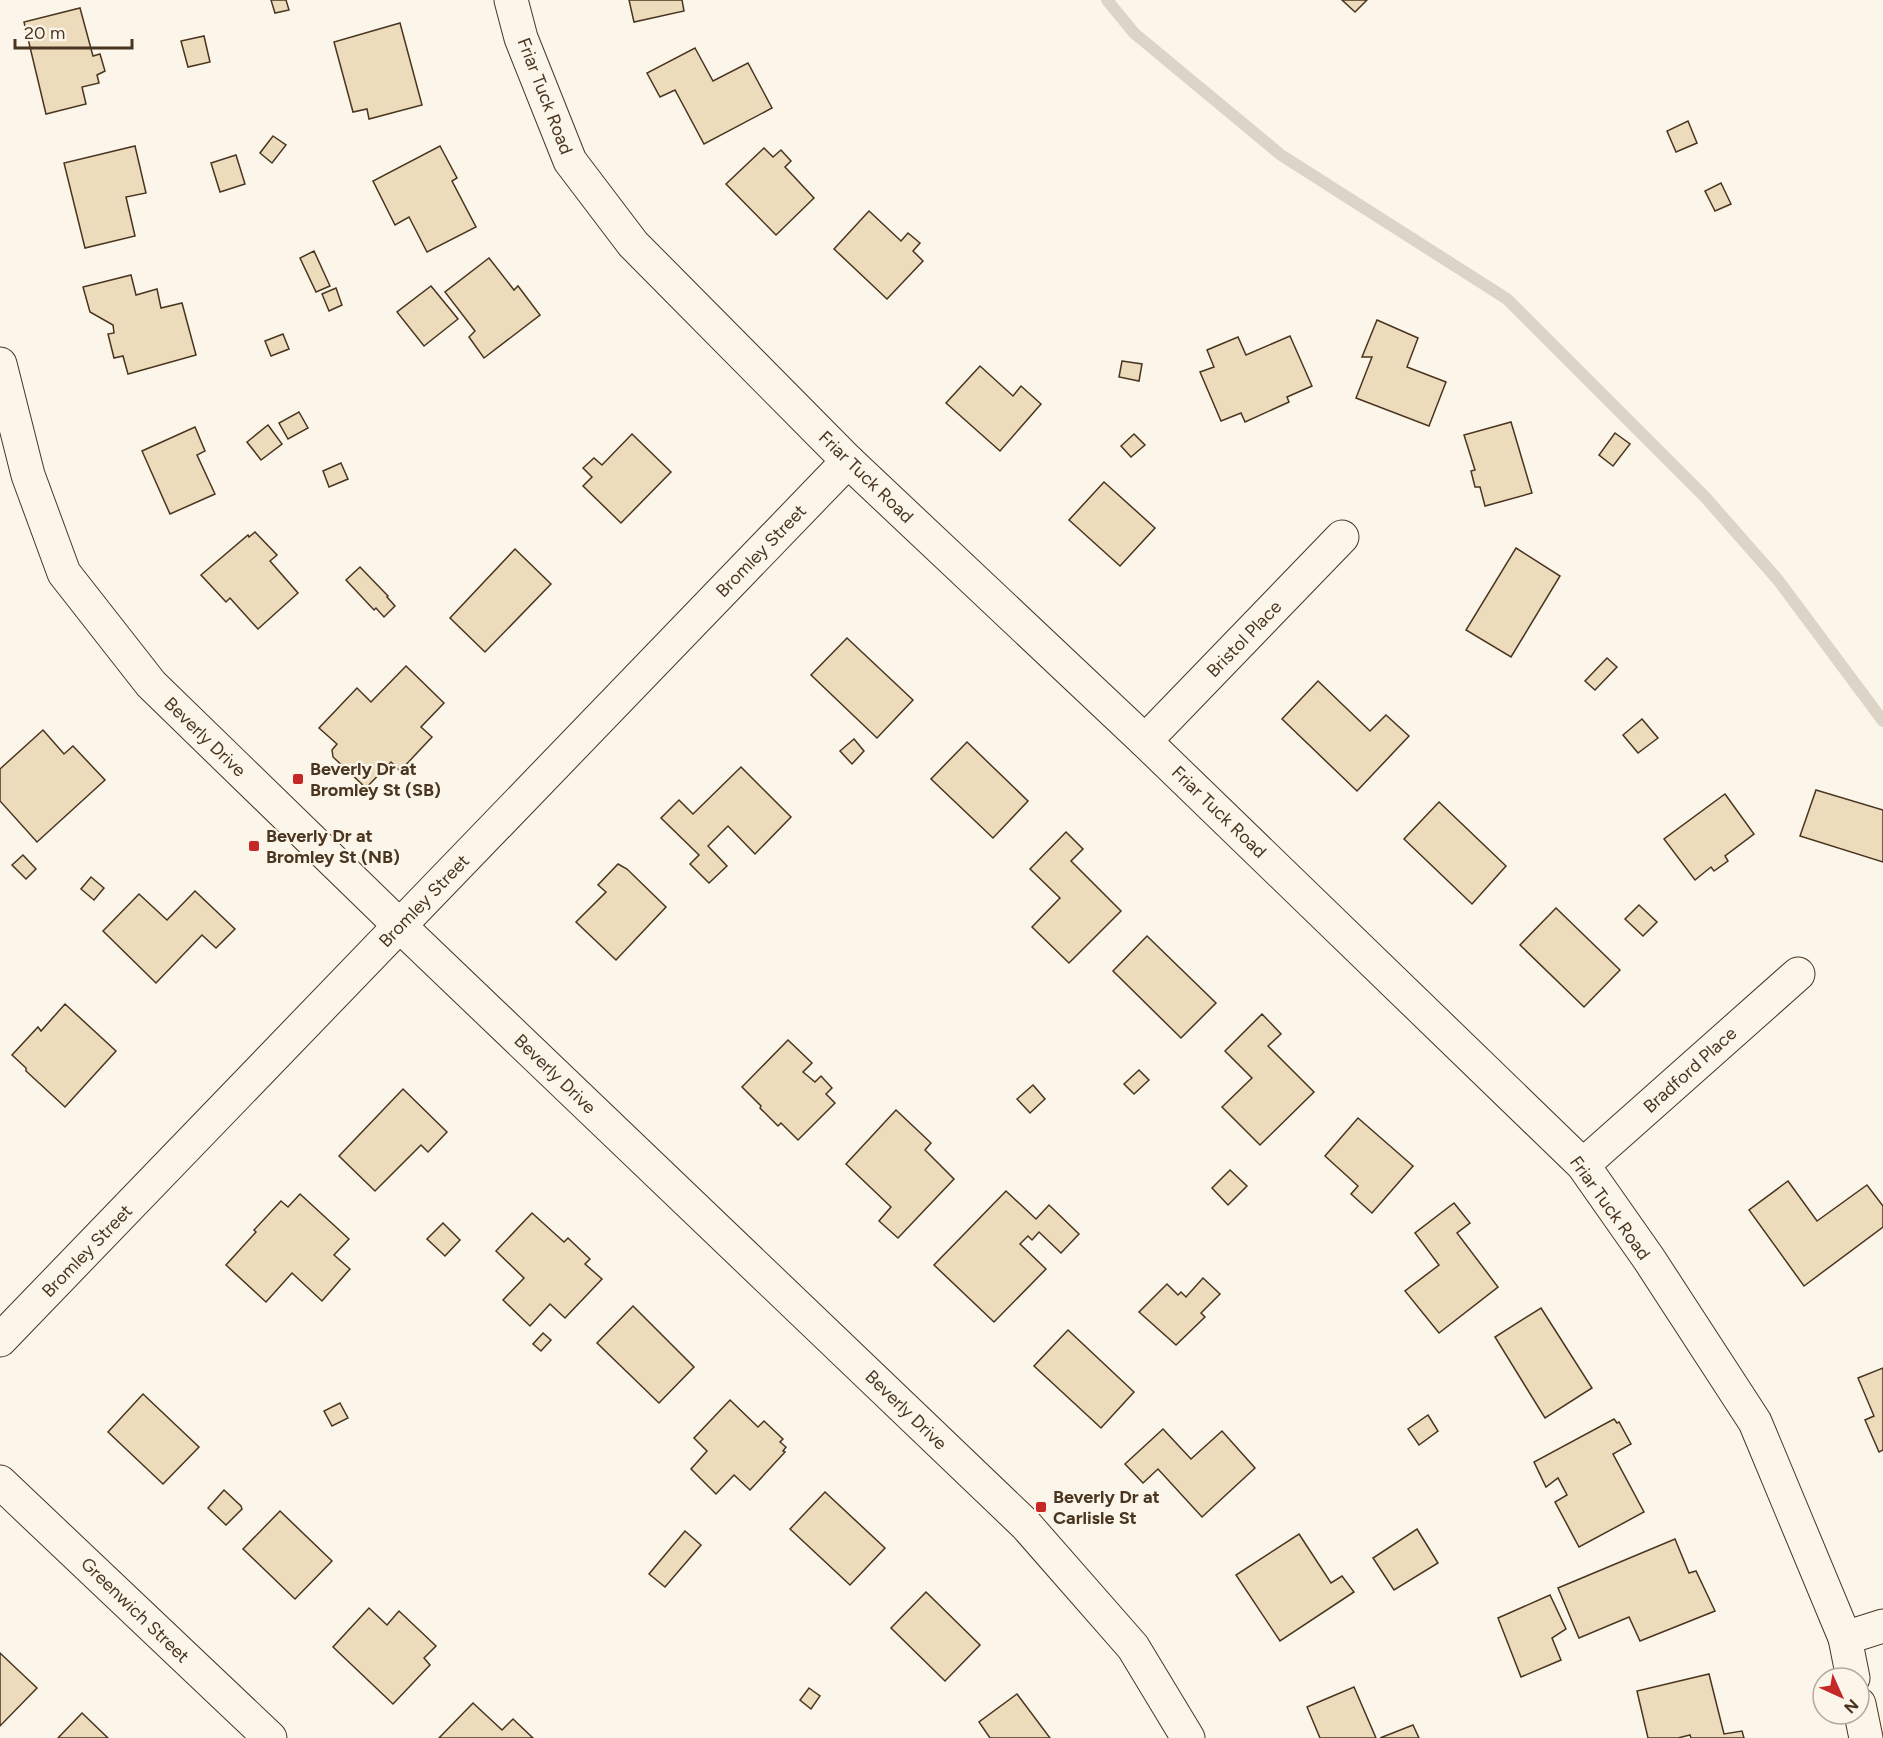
<svg xmlns="http://www.w3.org/2000/svg" width="1883" height="1738" viewBox="0 0 1883 1738" font-family="Figtree,sans-serif">
<style>
.lines{fill:none;stroke-linecap:round;stroke-linejoin:round}
.stream{stroke:#dcd4c6;stroke-width:12}
.building{fill:#ecdcbc;stroke:#4a3520;stroke-width:1.5}
.minor-casing{stroke:#4a3520;stroke-width:35}
.minor{stroke:#fbf6e9;stroke-width:33}
.poi-dot{fill:#c62828;stroke:#fbf6e9;stroke-width:2}
.labels{text-anchor:middle;dominant-baseline:central;stroke-width:4.5;stroke-linejoin:round;paint-order:stroke}
.street-label{font-size:18px;fill:#4a3520;stroke:#fbf6e9}
.poi-label{font-size:18px;font-weight:bold;fill:#4a3520;stroke:#fbf6e9;text-anchor:start}
</style>
<rect width="100%" height="100%" fill="#fbf6e9"/>
<g class="lines">
<polyline class="stream" points="1107,0 1134,33 1281,155 1507,299 1705,497 1778,580 1883,721"/>
</g>
<g class="building">
<polygon points="271,0 286,0 289,10 275,13"/>
<polygon points="629,0 682,0 684,11 634,22"/>
<polygon points="1342,0 1367,0 1355,12"/>
<polygon points="80,8 93,56 100,54 105,71 97,75 99,83 82,87 86,104 46,114 24,22"/>
<polygon points="400,23 422,105 369,119 367,109 353,112 334,42"/>
<polygon points="204,36 210,62 188,67 181,41"/>
<polygon points="695,48 713,81 748,63 772,108 704,144 675,90 660,97 647,73"/>
<polygon points="1688,121 1697,143 1676,152 1667,131"/>
<polygon points="273,136 286,145 272,163 260,153"/>
<polygon points="135,146 146,193 126,197 135,236 85,248 64,163"/>
<polygon points="440,146 457,178 452,181 476,227 427,252 409,217 395,225 373,181"/>
<polygon points="764,148 773,157 781,150 791,161 785,167 814,198 776,235 726,184"/>
<polygon points="236,155 245,184 220,192 211,163"/>
<polygon points="1721,183 1731,204 1715,211 1705,191"/>
<polygon points="869,211 901,241 908,233 920,243 913,251 923,261 887,299 834,249"/>
<polygon points="314,251 330,286 316,292 300,258"/>
<polygon points="489,258 514,290 518,286 540,315 484,358 469,337 475,331 445,292"/>
<polygon points="131,275 136,295 157,289 161,308 182,303 196,355 128,374 123,356 114,358 108,334 114,333 113,325 90,312 83,287"/>
<polygon points="431,286 458,319 424,346 397,312"/>
<polygon points="336,288 342,305 329,311 322,294"/>
<polygon points="1377,320 1418,338 1407,367 1446,382 1429,426 1356,398 1372,357 1362,357"/>
<polygon points="283,334 289,349 271,356 265,341"/>
<polygon points="1290,336 1312,386 1287,397 1289,402 1245,422 1241,413 1221,421 1200,372 1214,367 1207,350 1238,337 1246,355"/>
<polygon points="1122,361 1142,364 1139,381 1119,377"/>
<polygon points="980,366 1013,396 1021,386 1041,404 1000,451 946,403"/>
<polygon points="299,412 308,428 288,439 279,423"/>
<polygon points="1511,422 1532,493 1485,506 1480,487 1475,487 1471,471 1475,470 1464,435"/>
<polygon points="268,425 282,444 261,460 247,442"/>
<polygon points="195,427 205,451 197,455 215,494 170,514 142,451"/>
<polygon points="1615,433 1630,444 1613,466 1599,455"/>
<polygon points="632,434 671,472 621,523 583,486 592,477 583,468 594,458 602,465"/>
<polygon points="1134,434 1145,445 1131,457 1121,446"/>
<polygon points="341,463 348,479 329,487 323,471"/>
<polygon points="1104,482 1155,528 1120,566 1069,520"/>
<polygon points="255,532 277,555 270,561 298,593 258,629 230,598 226,602 201,575 248,535 249,537"/>
<polygon points="1516,548 1560,576 1511,657 1466,630"/>
<polygon points="515,549 551,584 485,652 450,618"/>
<polygon points="360,567 388,596 387,597 395,606 384,617 376,608 374,610 346,580"/>
<polygon points="847,638 913,700 877,738 811,675"/>
<polygon points="1607,658 1617,667 1595,690 1585,681"/>
<polygon points="406,666 444,703 421,727 432,737 400,771 391,762 366,788 333,757 332,750 337,744 319,728 357,688 371,702"/>
<polygon points="1318,681 1370,731 1386,715 1409,736 1357,791 1282,719"/>
<polygon points="1642,719 1658,738 1638,753 1623,735"/>
<polygon points="43,730 64,754 73,746 105,780 37,842 0,801 0,769"/>
<polygon points="854,739 864,751 852,764 840,751"/>
<polygon points="967,742 1028,801 993,838 931,779"/>
<polygon points="741,767 791,817 755,854 728,826 708,846 727,866 709,883 690,864 699,855 661,818 679,800 693,814"/>
<polygon points="1816,790 1883,810 1883,862 1800,836"/>
<polygon points="1725,794 1754,834 1725,856 1728,861 1714,871 1711,867 1695,880 1664,839"/>
<polygon points="1439,802 1506,866 1472,904 1404,839"/>
<polygon points="1066,832 1083,849 1071,861 1121,911 1069,963 1032,927 1060,898 1030,869"/>
<polygon points="23,855 36,869 26,879 12,865"/>
<polygon points="618,864 627,869 666,907 616,960 576,922 606,892 598,885"/>
<polygon points="91,877 104,888 94,900 81,889"/>
<polygon points="195,891 235,929 216,948 202,935 156,983 103,931 139,894 167,920"/>
<polygon points="1639,905 1657,922 1643,936 1625,919"/>
<polygon points="1556,908 1620,970 1584,1007 1520,945"/>
<polygon points="1147,936 1216,1003 1181,1038 1113,971"/>
<polygon points="65,1004 116,1051 65,1107 26,1071 26,1068 12,1055 38,1027 41,1031"/>
<polygon points="1262,1014 1281,1034 1268,1046 1314,1092 1260,1145 1222,1107 1252,1078 1225,1051"/>
<polygon points="788,1040 812,1063 803,1072 815,1082 821,1076 832,1088 826,1094 835,1103 798,1140 781,1123 778,1126 760,1108 761,1106 742,1087"/>
<polygon points="1139,1070 1149,1080 1134,1094 1124,1084"/>
<polygon points="1033,1085 1045,1099 1030,1113 1017,1099"/>
<polygon points="403,1089 447,1132 428,1152 421,1145 375,1191 339,1156"/>
<polygon points="896,1110 931,1143 925,1150 954,1179 898,1238 879,1221 891,1207 846,1164"/>
<polygon points="1358,1118 1413,1166 1372,1213 1351,1194 1358,1186 1325,1156"/>
<polygon points="1230,1170 1247,1186 1228,1205 1212,1188"/>
<polygon points="1788,1181 1817,1221 1867,1185 1883,1206 1883,1227 1804,1286 1749,1210"/>
<polygon points="1006,1191 1036,1219 1049,1205 1079,1234 1061,1253 1039,1232 1032,1240 1028,1236 1020,1244 1046,1269 994,1322 934,1265"/>
<polygon points="300,1194 349,1239 334,1255 350,1269 322,1301 292,1273 266,1302 226,1265 256,1232 254,1230 281,1201 288,1207"/>
<polygon points="1454,1203 1470,1223 1457,1233 1498,1287 1439,1333 1405,1291 1439,1265 1415,1233"/>
<polygon points="532,1213 564,1242 568,1238 590,1259 585,1264 602,1279 565,1318 550,1304 530,1326 503,1300 524,1278 496,1251"/>
<polygon points="443,1223 460,1240 445,1256 427,1239"/>
<polygon points="1203,1278 1220,1294 1201,1313 1205,1317 1176,1345 1139,1312 1167,1284 1178,1295 1181,1292 1186,1297"/>
<polygon points="633,1306 694,1367 659,1403 597,1343"/>
<polygon points="1541,1308 1592,1388 1545,1418 1495,1337"/>
<polygon points="1068,1330 1134,1392 1101,1428 1034,1366"/>
<polygon points="543,1333 551,1340 541,1351 533,1344"/>
<polygon points="1883,1368 1883,1450 1879,1452 1865,1420 1874,1416 1858,1378"/>
<polygon points="143,1394 199,1447 163,1484 108,1432"/>
<polygon points="730,1400 758,1427 764,1421 783,1439 780,1442 786,1447 783,1451 785,1452 750,1490 734,1475 716,1494 691,1469 707,1451 694,1438"/>
<polygon points="340,1403 348,1418 332,1426 324,1411"/>
<polygon points="1428,1415 1438,1431 1419,1445 1408,1429"/>
<polygon points="1614,1419 1617,1423 1619,1422 1631,1444 1613,1454 1644,1512 1579,1547 1555,1502 1567,1495 1558,1478 1546,1487 1534,1462"/>
<polygon points="1163,1429 1191,1459 1222,1431 1255,1468 1202,1517 1158,1469 1143,1483 1125,1464"/>
<polygon points="224,1490 241,1506 242,1509 226,1525 208,1508"/>
<polygon points="825,1492 885,1548 850,1585 790,1529"/>
<polygon points="280,1511 332,1561 295,1599 243,1549"/>
<polygon points="1417,1529 1438,1563 1394,1590 1373,1558"/>
<polygon points="685,1531 701,1545 665,1587 649,1574"/>
<polygon points="1299,1534 1331,1583 1342,1576 1354,1592 1280,1641 1236,1575"/>
<polygon points="1675,1539 1689,1573 1696,1571 1715,1611 1640,1641 1629,1617 1579,1638 1558,1588"/>
<polygon points="926,1592 980,1645 945,1681 891,1628"/>
<polygon points="1550,1595 1566,1629 1552,1638 1561,1660 1521,1677 1498,1618"/>
<polygon points="369,1608 387,1625 399,1611 436,1646 424,1658 430,1665 393,1704 333,1647"/>
<polygon points="0,1653 37,1688 0,1726"/>
<polygon points="1709,1674 1724,1734 1742,1731 1744,1738 1691,1738 1690,1735 1678,1738 1648,1738 1637,1691"/>
<polygon points="1354,1687 1376,1738 1320,1738 1307,1707"/>
<polygon points="809,1688 820,1696 811,1709 800,1700"/>
<polygon points="1017,1694 1050,1738 990,1738 979,1722"/>
<polygon points="473,1703 502,1730 513,1719 533,1738 439,1738"/>
<polygon points="82,1713 108,1738 58,1738"/>
<polygon points="1413,1725 1419,1738 1380,1738"/>
</g>
<g class="lines">
<defs>
<g id="minor">
<polyline points="511,0 521,38 570,161 633,244 848,461 1145,741 1583,1165 1649,1259 1755,1422 1845,1638 1853,1678"/>
<polyline points="0,364 28,475 64,573 151,684 400,926 1026,1525 1133,1647 1188,1738"/>
<polyline points="1145,741 1342,537"/>
<polyline points="1583,1165 1798,974"/>
<polyline points="0,1340 848,461"/>
<polyline points="0,1482 270,1738"/>
<polyline points="1845,1638 1883,1626"/>
<polyline points="1859,1704 1866,1738"/>
</g>
</defs>
<use href="#minor" class="minor-casing"/>
<use href="#minor" class="minor"/>
</g>
<g class="poi-dot">
<rect x="292" y="773" width="12" height="12" rx="3"/>
<rect x="248" y="840" width="12" height="12" rx="3"/>
<rect x="1035" y="1501" width="12" height="12" rx="3"/>
</g>
<g class="labels">
<g class="street-label">
<text transform="translate(545 96) rotate(69)">Friar Tuck Road</text>
<text transform="translate(866 477) rotate(44)">Friar Tuck Road</text>
<text transform="translate(761 551) rotate(-46)">Bromley Street</text>
<text transform="translate(1244 639) rotate(-46)">Bristol Place</text>
<text transform="translate(205 737) rotate(44)">Beverly Drive</text>
<text transform="translate(1219 812) rotate(44)">Friar Tuck Road</text>
<text transform="translate(424 901) rotate(-46)">Bromley Street</text>
<text transform="translate(1690 1070) rotate(-42)">Bradford Place</text>
<text transform="translate(555 1074) rotate(44)">Beverly Drive</text>
<text transform="translate(1610 1208) rotate(54)">Friar Tuck Road</text>
<text transform="translate(87 1251) rotate(-46)">Bromley Street</text>
<text transform="translate(906 1410) rotate(44)">Beverly Drive</text>
<text transform="translate(135 1610) rotate(44)">Greenwich Street</text>
</g>
<g class="poi-label">
<text x="310" y="769">Beverly Dr at<tspan x="310" dy="21">Bromley St (SB)</tspan></text>
<text x="266" y="836">Beverly Dr at<tspan x="266" dy="21">Bromley St (NB)</tspan></text>
<text x="1053" y="1497">Beverly Dr at<tspan x="1053" dy="21">Carlisle St</tspan></text>
</g>
</g>
<g transform="translate(1841 1696) rotate(135)"><circle r="28" fill="#fbf6e9" stroke="#b4a999" stroke-width="1.5"/>
<path d="M0-4.5L10 22L0 15L-10 22Z" fill="#c62828"/>
<text y="-9" font-size="16" font-weight="bold" text-anchor="middle" fill="#4a3520">N</text>
</g>
<path d="M15 39v9h117v-9" fill="none" stroke="#4a3520" stroke-width="3"/>
<text x="24" y="39" font-size="18" fill="#4a3520" stroke="#fbf6e9" stroke-width="4.5" paint-order="stroke">20 m</text>
</svg>
